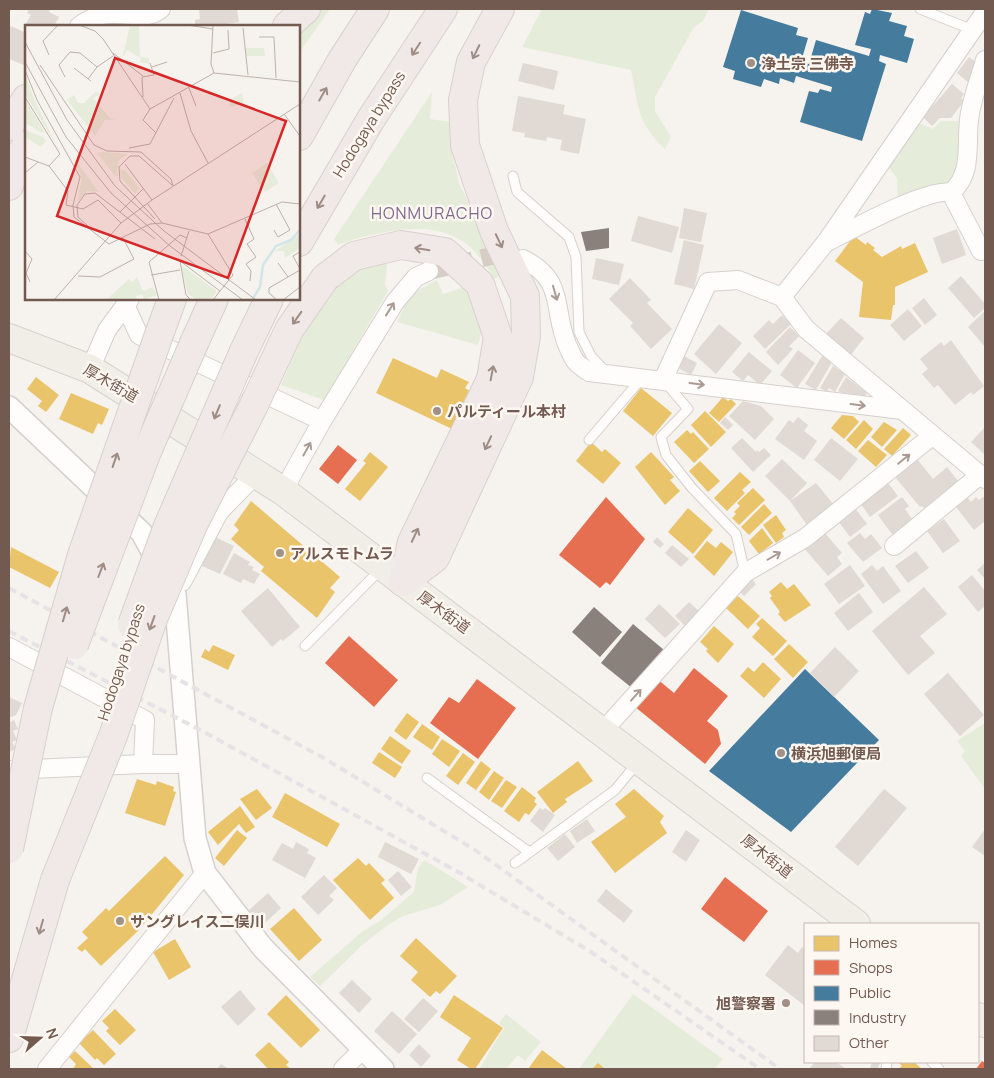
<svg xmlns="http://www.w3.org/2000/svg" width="994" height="1078" viewBox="0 0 994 1078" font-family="Manrope,'Noto Sans JP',sans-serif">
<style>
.green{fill:#e6ecda}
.homes{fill:#e9c46a}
.shops{fill:#e76f51}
.public{fill:#457b9d}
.industry{fill:#8a817c}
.building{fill:#e0d9d4}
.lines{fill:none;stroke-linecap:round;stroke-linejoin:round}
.minor-tunnel{stroke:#d5cdc6;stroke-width:18;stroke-dasharray:18 9;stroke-linecap:butt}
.service-casing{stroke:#d6d0cc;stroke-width:11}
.minor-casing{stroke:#d6d0cc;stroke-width:20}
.tertiary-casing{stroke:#d6d0cc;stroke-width:24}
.primary-casing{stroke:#d8d0cc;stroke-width:30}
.motorway-casing{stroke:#d8d0cc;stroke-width:30}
.service{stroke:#fefdfc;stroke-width:9}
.minor{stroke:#fefdfc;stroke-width:18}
.tertiary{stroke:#fefdfc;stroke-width:21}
.primary{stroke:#f1ede7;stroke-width:28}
.motorway{stroke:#f0e9e7;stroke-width:28}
.rail{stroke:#e5e3e6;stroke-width:4;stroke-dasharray:8 5;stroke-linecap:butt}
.motorway-bridge-casing{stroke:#d8d0cc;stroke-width:30;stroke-linecap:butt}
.motorway-bridge{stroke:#f0e9e7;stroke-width:28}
.oneway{stroke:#9f8c85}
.oneway2{stroke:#ab9b95}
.poi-dot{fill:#a19087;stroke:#fdf7f1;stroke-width:2}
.labels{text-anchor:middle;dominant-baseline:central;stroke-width:5;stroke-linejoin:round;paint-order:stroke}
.poi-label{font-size:15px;font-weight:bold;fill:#735a50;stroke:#fdf7f1;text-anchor:start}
.street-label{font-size:15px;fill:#735a50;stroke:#fdf7f1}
.neighbourhood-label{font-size:16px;letter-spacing:1px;fill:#7e688e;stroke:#fdf7f1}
.inset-river{fill:none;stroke:#d1e6e6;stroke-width:2.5}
.inset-road{fill:none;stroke:#beb1aa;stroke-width:1}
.view{fill:#d62828;fill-opacity:0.15;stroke:#d62828;stroke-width:2.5}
.inset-edge{fill:none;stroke:#735a50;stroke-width:2.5}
</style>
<rect width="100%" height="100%" fill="#f6f3ee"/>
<g class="green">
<polygon points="319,9 330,9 299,53 299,29"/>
<path d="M542,9H709L703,21L694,27L655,97V111L671,137L665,149C636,121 639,108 631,70L522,47Z"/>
<path d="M432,92L430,119L450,122L452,152L459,183L503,274L494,279C470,234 440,224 391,231C373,234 355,238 338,245L334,239Z"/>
<polygon points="941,121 962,121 961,153 955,177 943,186 898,200 897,178 888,166 919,123 933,129"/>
<path d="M388,254L385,285L388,291L324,400L281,385C297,348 313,305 343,278C355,268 374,261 388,254Z"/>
<path d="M437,280L443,294L464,287C476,306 487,323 478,345L397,322L410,295Z"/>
<polygon points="985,723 985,789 961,756 965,751 957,741"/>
<polygon points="424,860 468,887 440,905 403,916 385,927 361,946 320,986 310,977 363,931 380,921 414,892 418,868"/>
<polygon points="633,994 723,1059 714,1069 579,1069"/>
<polygon points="506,1014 541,1042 525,1061 518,1055 506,1069 479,1069 504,1028 499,1023"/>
</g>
<g class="homes">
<polygon points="854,236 866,245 867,242 875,248 873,250 882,257 901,246 902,249 915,243 928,272 895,287 895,305 893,305 891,320 859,317 863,282 835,261"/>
<polygon points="393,358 437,378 441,369 469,382 465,388 470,391 452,429 376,393"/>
<polygon points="36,377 59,395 46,412 38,406 42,401 27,389"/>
<polygon points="641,388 672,413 653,436 623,411"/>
<polygon points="71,393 109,409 102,425 98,423 93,434 59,419"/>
<polygon points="723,397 728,401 731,399 736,404 719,422 709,413"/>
<polygon points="705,411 726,432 711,447 691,425"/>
<polygon points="842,415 853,416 859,422 844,439 831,428"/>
<polygon points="864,420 873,429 856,449 846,440"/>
<polygon points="884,422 897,430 882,447 871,437"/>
<polygon points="903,428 911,435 892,456 884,449"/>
<polygon points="687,430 691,434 693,432 709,449 694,463 674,442"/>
<polygon points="868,440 887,455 876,467 858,451"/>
<polygon points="591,442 602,452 605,449 621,463 603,484 576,461"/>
<polygon points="370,452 388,467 360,501 345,489 366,463 363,461"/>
<polygon points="651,452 674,477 670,480 680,491 665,505 635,467"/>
<polygon points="700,461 720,481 708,492 689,471"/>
<polygon points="740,472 751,482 742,490 745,493 727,511 714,498"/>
<polygon points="753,488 765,500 739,525 732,518 736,514 734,512 740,506 737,503"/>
<polygon points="251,501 340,577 330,588 335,592 317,618 261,571 264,567 231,539 239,530 234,525"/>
<polygon points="764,504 772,513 749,535 741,527"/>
<polygon points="688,508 713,530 693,554 668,532"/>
<polygon points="776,515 786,530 782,533 784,537 776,543 763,525"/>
<polygon points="762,528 773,543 759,554 749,541"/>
<polygon points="707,541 716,548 721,542 733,552 714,576 694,557"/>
<polygon points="11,547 59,572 50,588 9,567"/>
<polygon points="781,582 787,589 794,584 811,605 785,622 778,614 780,612 770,598 772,596 769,592"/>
<polygon points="738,596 760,616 748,629 726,608"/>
<polygon points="762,618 787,641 773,656 752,637 760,628 756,624"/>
<polygon points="714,626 734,644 718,663 706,651 708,649 700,642"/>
<polygon points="789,644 808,662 793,678 774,659"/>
<polygon points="213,645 235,655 228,670 201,657 205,649 209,652"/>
<polygon points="763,662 781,679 764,698 740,676 748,667 754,672"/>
<polygon points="407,713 419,722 406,740 394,731"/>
<polygon points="422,724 440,737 432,750 413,737"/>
<polygon points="390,736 411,751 402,764 381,749"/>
<polygon points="442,739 460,751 449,767 432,754"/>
<polygon points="379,752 402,767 395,778 372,763"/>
<polygon points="463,753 475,762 458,785 446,776"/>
<polygon points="481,761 491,769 476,790 466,783"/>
<polygon points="578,761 593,781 565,799 567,802 553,813 537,792"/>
<polygon points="494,771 504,778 489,800 479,792"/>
<polygon points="137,779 156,785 157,781 174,787 173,791 176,792 165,826 125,813"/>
<polygon points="506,780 517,787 502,808 491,801"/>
<polygon points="522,787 536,798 534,802 537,804 529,815 525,813 519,822 504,811"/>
<polygon points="257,789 272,808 256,820 240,799"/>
<polygon points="634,789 664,816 660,822 667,833 615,873 591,842 626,817 615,804"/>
<polygon points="285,793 340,824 327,847 272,817"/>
<polygon points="240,806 255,827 246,833 239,824 218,845 208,832"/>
<polygon points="237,830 247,838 224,866 215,858"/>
<polygon points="165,856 184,875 139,930 101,966 85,949 82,952 77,948 88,938 82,932 106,908 109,911"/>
<polygon points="358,858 366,866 369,863 385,880 381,883 394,898 370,920 333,880"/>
<polygon points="294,908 322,940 299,961 270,929"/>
<polygon points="416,938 457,976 440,994 436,991 430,997 411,980 418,972 400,956"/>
<polygon points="175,939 191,967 169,980 153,952"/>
<polygon points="286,995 320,1030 301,1048 267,1014"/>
<polygon points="454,995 503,1028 475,1069 471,1069 457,1060 471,1038 440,1017"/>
<polygon points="115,1009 136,1030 120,1045 106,1031 109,1028 102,1021"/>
<polygon points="93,1030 116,1054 104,1065 97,1058 95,1060 79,1043"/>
<polygon points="269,1042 289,1062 286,1065 291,1069 268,1069 255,1055"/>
<polygon points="542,1050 567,1069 528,1069"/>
<polygon points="75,1051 94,1069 73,1069 76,1064 69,1057"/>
<polygon points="898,1062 914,1062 922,1069 898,1069 902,1066"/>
<polygon points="598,1063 605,1069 592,1069"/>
</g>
<g class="shops">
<polygon points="338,445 357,460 338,484 319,469"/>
<polygon points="606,497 645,539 610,585 606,582 600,588 559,555"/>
<polygon points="349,636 398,680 374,707 325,663"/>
<polygon points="694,668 728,696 707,721 718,730 721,744 705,764 634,706 656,678 674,693"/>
<polygon points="477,679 516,708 478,759 430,723 449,697 459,703"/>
<polygon points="725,877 768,911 744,942 701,909"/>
<polygon points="982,1061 985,1063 985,1069 976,1069"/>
</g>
<g class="public">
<polygon points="872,9 892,13 889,21 907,26 904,36 914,39 907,63 880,55 879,61 886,64 862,141 800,122 809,91 818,93 820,89 831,92 832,87 796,76 794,83 780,78 779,84 764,79 761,87 733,79 735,71 723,67 741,10 798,28 796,35 808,38 801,62 809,64 816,40 869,56 871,49 855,45 865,12 870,14"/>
<polygon points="805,669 879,740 791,832 709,771"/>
</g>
<g class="industry">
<polygon points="609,228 609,248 586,251 581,232"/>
<polygon points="594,607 622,632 600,657 572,632"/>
<polygon points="633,624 664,650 632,688 601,663"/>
</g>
<g class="building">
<polygon points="29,9 50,9 49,12 59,17 54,26 28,26 25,25 31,15 27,13"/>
<polygon points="199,9 237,9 239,22 214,26 195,26 195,20 200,19"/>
<polygon points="11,26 26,33 26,60 24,65 9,59 9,30"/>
<polygon points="969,57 978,64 969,83 957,73"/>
<polygon points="523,63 558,71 554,90 518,81"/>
<polygon points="952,84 964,94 961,98 964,101 951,118 940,118 932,126 923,117"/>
<polygon points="518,96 565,105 563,114 586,119 579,154 560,150 562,140 547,137 546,141 524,137 525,133 512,131"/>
<polygon points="684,208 707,213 701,242 679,238"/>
<polygon points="638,216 679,227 672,253 631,241"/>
<polygon points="957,229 966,255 942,264 933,238"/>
<polygon points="684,240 704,245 694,289 674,284"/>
<polygon points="596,258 624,264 619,285 592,279"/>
<polygon points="961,276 985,304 985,308 974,318 948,288"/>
<polygon points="630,278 651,300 647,303 672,329 651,349 630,326 633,323 609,299"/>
<polygon points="924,298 937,315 925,325 912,308"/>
<polygon points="908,309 922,326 904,341 890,325"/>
<polygon points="985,311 985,347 968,327"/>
<polygon points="782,315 791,324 765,349 753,336 769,320 773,324"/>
<polygon points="841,318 864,338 849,357 824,336"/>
<polygon points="719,324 742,343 716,374 694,354"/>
<polygon points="790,327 799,336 789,346 793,349 778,365 766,352"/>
<polygon points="951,340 984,386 973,395 971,392 955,405 938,385 934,388 922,374 928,369 920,359 941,342 944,346"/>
<polygon points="798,350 815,363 797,388 780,375"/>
<polygon points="749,352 772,371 760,385 748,375 743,381 732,372"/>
<polygon points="684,356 697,363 691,375 678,368"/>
<polygon points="822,356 832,362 816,390 805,384"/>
<polygon points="833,366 845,374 835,392 829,388 827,392 820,388"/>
<polygon points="846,377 867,393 864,397 859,394 857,398 850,393 848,396 838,391"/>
<polygon points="743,401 761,406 774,419 755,440 729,416"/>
<polygon points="725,417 733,425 728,430 720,423"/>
<polygon points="798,417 808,425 804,431 817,441 804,460 775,439 789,420 793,423"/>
<polygon points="985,427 985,455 971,442"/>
<polygon points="742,438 756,452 757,450 759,452 764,448 771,455 753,472 731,448"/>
<polygon points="831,438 858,459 840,481 814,460"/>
<polygon points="782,459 807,483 790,501 765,476"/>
<polygon points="917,459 933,479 947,467 958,481 924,508 922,506 920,507 895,477"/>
<polygon points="816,483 835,506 807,525 790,501"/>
<polygon points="888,483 898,496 870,517 861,504"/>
<polygon points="902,497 909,506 905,509 914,522 894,537 878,515"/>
<polygon points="976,497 979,500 983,497 985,499 985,521 974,530 956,507 968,498 971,502"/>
<polygon points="855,508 867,524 850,537 838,521"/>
<polygon points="944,519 960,541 943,553 927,531"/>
<polygon points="824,532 842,553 837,557 842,564 828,576 804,548"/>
<polygon points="860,533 865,539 871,534 882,548 863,562 847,543"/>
<polygon points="215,537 234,546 220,574 202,566"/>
<polygon points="657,537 664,544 660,548 653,542"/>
<polygon points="672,545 689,559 681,567 665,553"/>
<polygon points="916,551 929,568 908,583 895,566"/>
<polygon points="234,553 250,562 248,565 254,567 252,570 260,574 254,584 243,579 241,583 223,574"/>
<polygon points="985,563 985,579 977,570"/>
<polygon points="850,565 865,586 839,604 824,584"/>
<polygon points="872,565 877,571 883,566 901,591 883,604 861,574"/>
<polygon points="972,575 985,591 985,606 978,612 958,587"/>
<polygon points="751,578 756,584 744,596 738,590"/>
<polygon points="924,587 947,614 920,636 935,653 908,675 872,631"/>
<polygon points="268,588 300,627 283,641 281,639 272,647 241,611"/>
<polygon points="859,593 873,612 848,631 834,613"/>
<polygon points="689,602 699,611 685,626 675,616"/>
<polygon points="659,604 680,624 665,638 645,619"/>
<polygon points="835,647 859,671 834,697 810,673"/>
<polygon points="948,673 984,715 960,736 924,694"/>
<polygon points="9,697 22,703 16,715 9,718"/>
<polygon points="14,720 18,729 13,731 17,740 12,742 16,749 9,752 9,723"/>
<polygon points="884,789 907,808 858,866 835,847"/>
<polygon points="540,808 543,810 545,808 555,815 543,832 530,821"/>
<polygon points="587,819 595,831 577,843 570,831"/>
<polygon points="985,829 985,856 972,847"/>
<polygon points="686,830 700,840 686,862 672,852"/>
<polygon points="565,834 575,847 558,861 547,848"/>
<polygon points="296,842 309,849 307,853 316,858 305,878 272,860 282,843 293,849"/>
<polygon points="385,842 419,859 411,874 378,857"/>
<polygon points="398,871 412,887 401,896 388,880"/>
<polygon points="324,875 337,888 329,896 334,900 318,915 301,897"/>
<polygon points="606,889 633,911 624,923 597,901"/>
<polygon points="268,893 281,908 262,926 249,910"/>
<polygon points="788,945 798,953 802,947 805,949 805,1006 765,975"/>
<polygon points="352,980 372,999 359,1013 339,993"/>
<polygon points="240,990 256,1009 238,1026 221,1007"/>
<polygon points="423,998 438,1011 419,1032 404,1019"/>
<polygon points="392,1011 417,1034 399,1054 374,1031"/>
<polygon points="419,1044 431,1056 421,1067 409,1055"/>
<polygon points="815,1062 836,1062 846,1069 812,1069 810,1068"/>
<polygon points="872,1062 880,1062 878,1069 870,1069"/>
<polygon points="221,1064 229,1069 217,1069"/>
</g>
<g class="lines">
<polyline class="minor-tunnel" points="429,271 491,256 514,256"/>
<defs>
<g id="service">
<polyline points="920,9 973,30"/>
<polyline points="513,176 517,192 569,237 576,257 579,332 591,356 607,373"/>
<polyline points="665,382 688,409 661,437 666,455 692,488 736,534 745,573"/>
<polyline points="589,440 642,378"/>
<polyline points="305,646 381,569"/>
<polyline points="427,778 529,852"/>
<polyline points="515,863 615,790 638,762"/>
<polyline points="932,1062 939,1069"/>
<polyline points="886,1069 887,1062"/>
</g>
<g id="minor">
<path d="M79,26C112,0 140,27 161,9"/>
<path d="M951,193C973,173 966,147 969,120C971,100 980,79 985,60"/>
<path d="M827,242C849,231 931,186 951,193L981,251L985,247"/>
<path d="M523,259C568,281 551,312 569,349C571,353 573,359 577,363C580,366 585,369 589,372L902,410"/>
<polyline points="782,297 826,242 985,12"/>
<polyline points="125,305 139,335 322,421"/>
<polyline points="90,369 107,330 130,299"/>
<polyline points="663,380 708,282 738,280 782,297 806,329 985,479"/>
<polyline points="283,491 322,421 395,302 416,277 429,271"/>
<polyline points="894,546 980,475"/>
<polyline points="182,582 219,512 256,474"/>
<polyline points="9,647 145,720 143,764"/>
<polyline points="603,731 745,573 805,538 932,436"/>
<polyline points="9,770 143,764 187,764"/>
<polyline points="47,1069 205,873"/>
<polyline points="343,1069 363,1049"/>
</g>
<polyline id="tertiary" points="9,407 142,533 175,594 195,838 205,873 263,948 383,1069"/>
<g id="primary">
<polyline points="9,338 90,369 283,491 856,924"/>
<polyline points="978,1017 985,1023"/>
</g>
<g id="motorway">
<polyline points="287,26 306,9"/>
<polyline points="9,126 26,99"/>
<polyline points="299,136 342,60 375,9"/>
<polyline points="9,186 15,166 26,145"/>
<polyline points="299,242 371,119 443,9"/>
<polyline points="325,278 354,256 401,245 445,252 480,284 498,337 491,379 412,542 403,582"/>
<polyline points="161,329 172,299"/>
<polyline points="195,341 214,299"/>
<polyline points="244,351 269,299"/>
<polyline points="403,582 435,558 519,377 526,336 525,296 494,231 465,145 463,100 471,62 500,9"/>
<polyline points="9,1038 55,880"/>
</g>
</defs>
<use href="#service" class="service-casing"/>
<use href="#minor" class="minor-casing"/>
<use href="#tertiary" class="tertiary-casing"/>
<use href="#primary" class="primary-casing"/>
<use href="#motorway" class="motorway-casing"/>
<use href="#service" class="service"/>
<use href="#minor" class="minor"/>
<use href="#tertiary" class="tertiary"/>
<use href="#primary" class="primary"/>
<use href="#motorway" class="motorway"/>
<g class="rail">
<polyline points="9,588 322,757 475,850 780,1069"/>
<polyline points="9,631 206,733 460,873 591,952 760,1069"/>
</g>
<defs>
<g id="motorway-bridge">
<polyline points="132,625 168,526 244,351"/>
<polyline points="74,645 146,454 195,341"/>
<polyline points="9,849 38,708 82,555 161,329"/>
<polyline points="55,880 113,736 153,619 193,525 253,407 289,330 325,278"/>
</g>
</defs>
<use href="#motorway-bridge" class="motorway-bridge-casing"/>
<use href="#motorway-bridge" class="motorway-bridge"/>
</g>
<defs><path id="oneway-shaft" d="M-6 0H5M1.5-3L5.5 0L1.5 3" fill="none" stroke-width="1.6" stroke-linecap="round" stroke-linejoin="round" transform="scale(1.25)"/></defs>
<g class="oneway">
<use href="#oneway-shaft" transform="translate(416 49) rotate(123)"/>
<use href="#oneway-shaft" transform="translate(476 52) rotate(116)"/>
<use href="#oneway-shaft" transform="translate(323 94) rotate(-60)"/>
<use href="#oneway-shaft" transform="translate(321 202) rotate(120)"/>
<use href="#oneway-shaft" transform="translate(499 241) rotate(65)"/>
<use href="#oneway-shaft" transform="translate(422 249) rotate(-171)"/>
<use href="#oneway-shaft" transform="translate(297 318) rotate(125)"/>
<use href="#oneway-shaft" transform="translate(492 373) rotate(-79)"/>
<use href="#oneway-shaft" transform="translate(217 412) rotate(113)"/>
<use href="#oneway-shaft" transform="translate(488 443) rotate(115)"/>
<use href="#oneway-shaft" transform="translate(115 460) rotate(-71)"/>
<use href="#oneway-shaft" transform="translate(415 535) rotate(-65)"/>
<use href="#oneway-shaft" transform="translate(101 570) rotate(-69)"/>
<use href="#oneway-shaft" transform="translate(65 614) rotate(-74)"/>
<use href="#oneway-shaft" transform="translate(152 623) rotate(110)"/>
<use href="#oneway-shaft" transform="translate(41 927) rotate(106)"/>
</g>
<g class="oneway2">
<use href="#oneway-shaft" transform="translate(555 293) rotate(74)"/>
<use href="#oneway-shaft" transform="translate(390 309) rotate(-58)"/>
<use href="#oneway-shaft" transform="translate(697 384) rotate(7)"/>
<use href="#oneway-shaft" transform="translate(858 405) rotate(7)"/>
<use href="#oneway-shaft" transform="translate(307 449) rotate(-61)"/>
<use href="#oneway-shaft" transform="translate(904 459) rotate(-39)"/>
<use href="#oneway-shaft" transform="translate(774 556) rotate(-30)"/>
<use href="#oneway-shaft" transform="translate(636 695) rotate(-48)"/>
</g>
<g class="poi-dot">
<circle cx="751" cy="63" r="5"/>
<circle cx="437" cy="411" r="5"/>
<circle cx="280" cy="553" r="5"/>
<circle cx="781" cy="753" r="5"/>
<circle cx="120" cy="921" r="5"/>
<circle cx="786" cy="1003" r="5"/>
</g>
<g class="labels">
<g class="poi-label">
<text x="761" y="63">浄土宗 三佛寺</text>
<text x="447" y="411">パルティール本村</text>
<text x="290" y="553">アルスモトムラ</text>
<text x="791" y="753">横浜旭郵便局</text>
<text x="130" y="921">サングレイス二俣川</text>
<text x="776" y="1003" text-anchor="end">旭警察署</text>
</g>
<g class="street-label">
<text transform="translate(369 124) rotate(-58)">Hodogaya bypass</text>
<text transform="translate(111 383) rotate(30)">厚木街道</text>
<text transform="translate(444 612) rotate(36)">厚木街道</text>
<text transform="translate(121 662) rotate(-72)">Hodogaya bypass</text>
<text transform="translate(767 856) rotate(38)">厚木街道</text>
</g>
<g class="neighbourhood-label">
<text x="432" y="213">HONMURACHO</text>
</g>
</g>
<g transform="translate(25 25)">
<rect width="275" height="275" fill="#f6f3ee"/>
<path d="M105,0H114L115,32L124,33V39L115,37L116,33L102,25L97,34ZM220,23H239L240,31H222ZM0,49L9,74L31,119L0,69ZM71,66L75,70L68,73L85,93L94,94L80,95L70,111L42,75L49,70L53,78H59ZM217,68L219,79L205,82L204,75ZM0,74L20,107L17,108L0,98ZM0,105L18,112L21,115L19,119L16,122L0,112ZM78,127L103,129L94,135L91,152L72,128ZM48,132L74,167L62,166L52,177L57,153ZM242,138L254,158L240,167L227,148ZM95,144L101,146L114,163L110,169L96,152ZM275,198V223L260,233L259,226H250L275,209ZM156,240L192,266L187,273L172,275L163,269ZM112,252L118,266L128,262L132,270L119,274L117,269L111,271L112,275H81L104,254L107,257Z" fill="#e6ecda"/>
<path class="inset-river" d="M227,275L235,262L238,240L251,221L266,215L275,205"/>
<path class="inset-road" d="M54,0L70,6L78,14L125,84M162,0L188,4M188,0L186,39L189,48M218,3L223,50M234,12H249L251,53M0,17L42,95L90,161L139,206L231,275M88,28L118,51M188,28L204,24L203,5M24,30L18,16L33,0M0,37L41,112L86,168L145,221L218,275M15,40L69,120L82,126L116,127L146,154L148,161M127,42L142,37M49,43L66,56M0,45L12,75L55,152L48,180L49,192L80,216M40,52L34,40L45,27L55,28L72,42L88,31M63,54L72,42M164,63L171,81M155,68L166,106L183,138M0,72L35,129L24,141M118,72L117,52L129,50L125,38M259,89L275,111M131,108L118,95L125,84L189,48L275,57M104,123L125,119L149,73M0,132L24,141L43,166L41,180L58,184L73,175L96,198M100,139L127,175M0,148L13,137M122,178L137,198M95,187L118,164M130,194L95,156L94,142L105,131H114L147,160M220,194L229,214L222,219L231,232L221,239L226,246L225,256M63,201L53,192L52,180L60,169L70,168L130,214M249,205L253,212L265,205L251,179M183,209L208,250L195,266M80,216L84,219L125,199L137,198L183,209L257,177L275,179M0,226L7,234L1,248L5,257M275,227L268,231L275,244M156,231L164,206M253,238L263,252M126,250L155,245M53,251L75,252L109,234L98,213M29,275L96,198L127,175L275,79M134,275L124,237L155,210L162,213M166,275L161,270L155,236L195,266L188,275M252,275L244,268V263L275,245M258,275L275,262"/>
<path class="view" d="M90,33L261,96L203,253L32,191Z"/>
<rect width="275" height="275" class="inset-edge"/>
</g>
<rect width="994" height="1078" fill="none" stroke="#735a50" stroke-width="20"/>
<rect x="804" y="923" width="175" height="140" fill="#fdf7f1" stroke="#c6b8b1"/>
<rect x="814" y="936" width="25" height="15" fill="#e9c46a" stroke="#c6b8b1"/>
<text x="849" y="948" font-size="15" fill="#735a50">Homes</text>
<rect x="814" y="960" width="25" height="15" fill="#e76f51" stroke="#c6b8b1"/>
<text x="849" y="973" font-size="15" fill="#735a50">Shops</text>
<rect x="814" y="986" width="25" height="15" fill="#457b9d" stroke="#c6b8b1"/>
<text x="849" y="998" font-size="15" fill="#735a50">Public</text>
<rect x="814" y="1010" width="25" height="15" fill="#8a817c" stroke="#c6b8b1"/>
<text x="849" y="1023" font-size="15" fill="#735a50">Industry</text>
<rect x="814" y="1036" width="25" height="15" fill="#e0d9d4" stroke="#c6b8b1"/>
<text x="849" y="1048" font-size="15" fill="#735a50">Other</text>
<g transform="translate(40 1038) rotate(70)" stroke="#fdf7f1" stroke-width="4" paint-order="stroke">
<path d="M0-4L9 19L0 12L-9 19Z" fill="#735a50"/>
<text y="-8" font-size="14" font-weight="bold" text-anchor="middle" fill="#735a50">N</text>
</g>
</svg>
